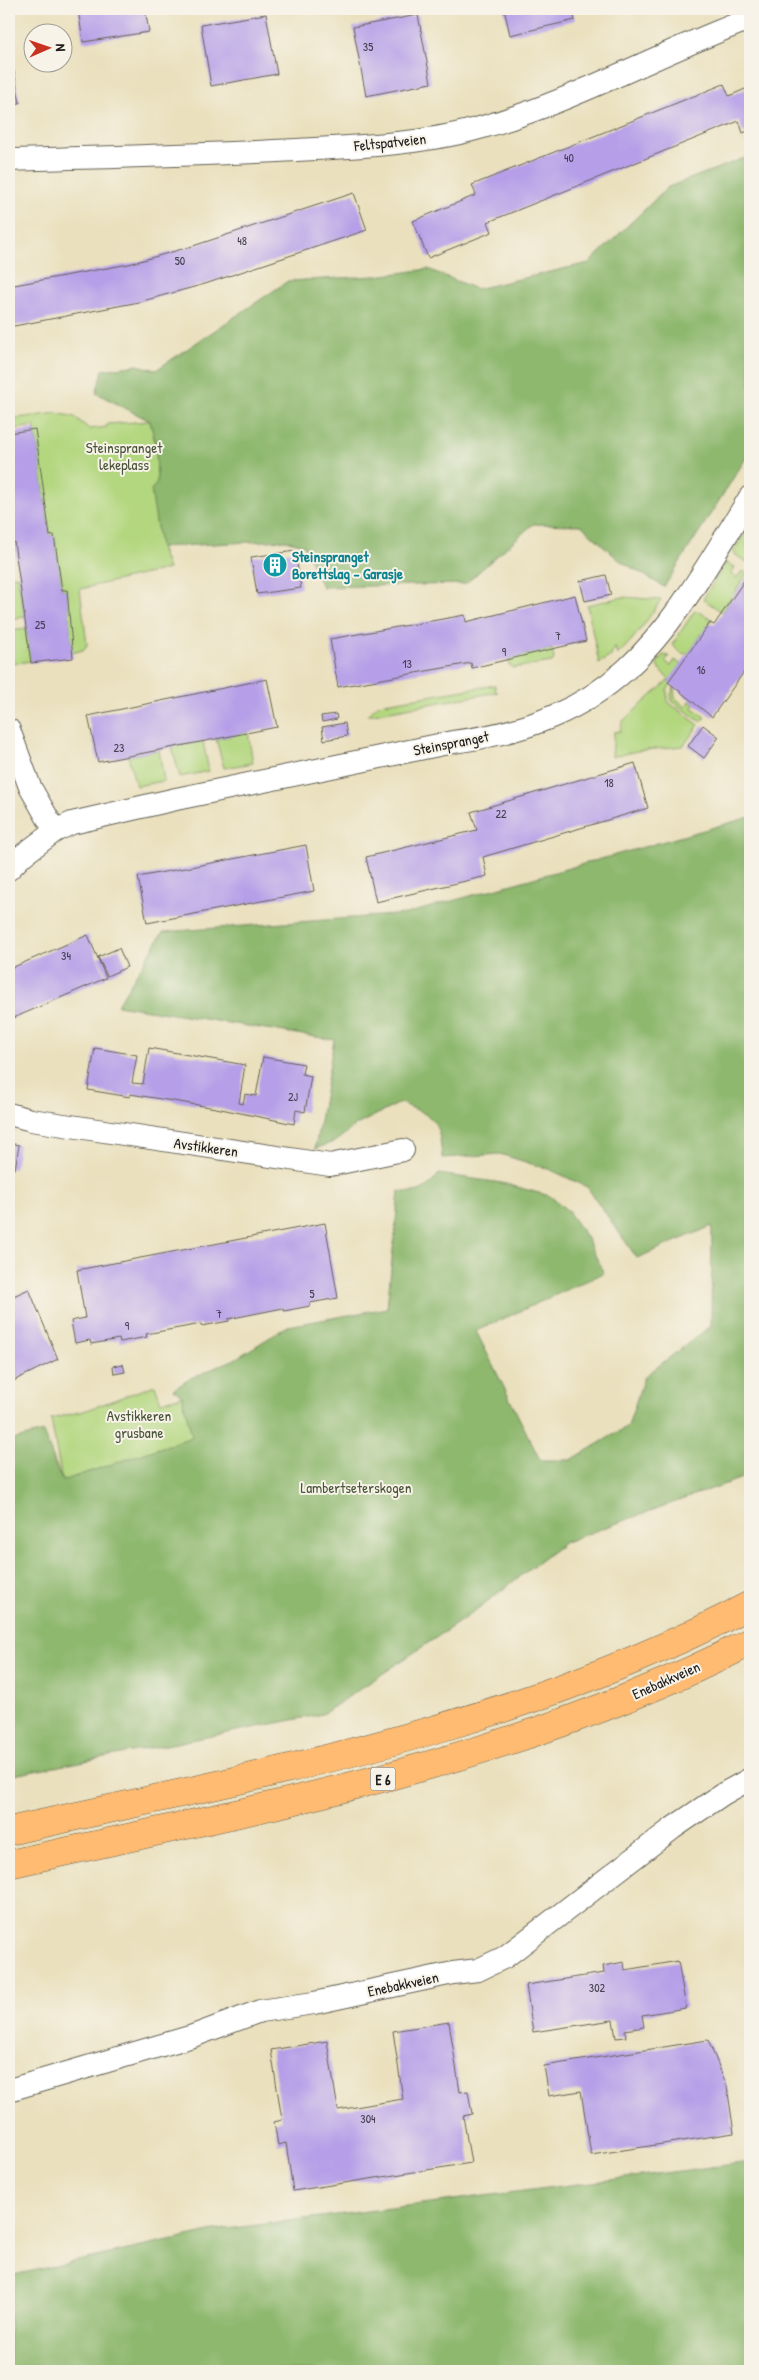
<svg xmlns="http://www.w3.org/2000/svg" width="759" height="2380" viewBox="0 0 759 2380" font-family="'Patrick Hand',sans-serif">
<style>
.green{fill:#b3d77f;stroke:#687a4e}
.forest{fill:#8eb86e;stroke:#556a45}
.building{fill:#b69fe8}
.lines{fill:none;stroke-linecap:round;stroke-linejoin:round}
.minor-casing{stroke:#646154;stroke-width:24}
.trunk-casing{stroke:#646154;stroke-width:29}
.minor{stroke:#fff;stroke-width:22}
.trunk{stroke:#ffbb71;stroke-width:28}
.labels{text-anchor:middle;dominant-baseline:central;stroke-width:4;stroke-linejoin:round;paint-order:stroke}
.number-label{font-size:12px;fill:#423d4f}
.shield{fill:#f7f3e8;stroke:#5e5c59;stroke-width:1}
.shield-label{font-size:14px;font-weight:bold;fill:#1c1c1c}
.street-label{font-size:15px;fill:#1c1c1c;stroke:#f7f3e8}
.park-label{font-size:15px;fill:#49543a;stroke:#f7f3e8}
.culture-label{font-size:15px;font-weight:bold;fill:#0d838f;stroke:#f7f3e8;text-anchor:start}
</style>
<rect width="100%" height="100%" fill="#f7f3e8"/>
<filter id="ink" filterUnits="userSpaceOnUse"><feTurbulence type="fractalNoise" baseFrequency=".02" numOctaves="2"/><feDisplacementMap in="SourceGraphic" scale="10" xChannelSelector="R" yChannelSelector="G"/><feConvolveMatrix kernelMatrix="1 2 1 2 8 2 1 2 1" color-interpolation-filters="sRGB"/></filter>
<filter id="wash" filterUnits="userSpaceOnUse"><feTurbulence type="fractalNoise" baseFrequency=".0096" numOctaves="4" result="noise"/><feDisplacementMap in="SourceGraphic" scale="20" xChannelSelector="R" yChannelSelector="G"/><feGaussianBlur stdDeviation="1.12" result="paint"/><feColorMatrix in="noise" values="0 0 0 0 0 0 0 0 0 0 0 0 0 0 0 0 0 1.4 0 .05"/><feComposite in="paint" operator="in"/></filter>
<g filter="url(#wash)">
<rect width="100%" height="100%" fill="#eae0bd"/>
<g class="green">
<polygon points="57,413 75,417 89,429 107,427 107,424 150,421 156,445 160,547 168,569 80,589 87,645 83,650 72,653 67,590 62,590 54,536 50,536 35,429 34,426 9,430 9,419"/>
<polygon points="750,525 750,564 734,554 734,550"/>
<polygon points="726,563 735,567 731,574 737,578 742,571 747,573 722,612 703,599"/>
<polygon points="17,575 25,617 9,619 9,576"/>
<path d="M623,597L661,600C648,619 635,639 617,655L615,647L611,656L599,663L587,605Z"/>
<polygon points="695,610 712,619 688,655 686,653 684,655 672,645"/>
<polygon points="26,629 31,661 11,664 9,631"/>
<polygon points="552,649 554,659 552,662 513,668 509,665 508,659"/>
<polygon points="663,655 669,656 665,661 671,666 675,660 684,666 667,690 668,702 699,725 683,746 637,751 612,757 614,732 620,731 623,721 669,680 656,665"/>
<polygon points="495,685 495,691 498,692 367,715 379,704"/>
<polygon points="674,687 675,698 686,707 690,701 695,705 693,708 705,717 701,722 672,701 671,694"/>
<polygon points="248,732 253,763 224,768 216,739"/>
<polygon points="203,741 209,771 180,777 172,747"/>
<polygon points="159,750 164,781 136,786 128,756"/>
<polygon points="155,1385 161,1402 182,1396 193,1437 62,1482 51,1419 87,1410"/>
</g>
<g class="forest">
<polygon points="750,156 750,452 664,587 619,560 581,525 533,524 465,584 322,587 304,545 285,540 160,547 151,490 157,483 156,446 150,421 96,393 103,370 138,365 156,370 288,281 376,276 428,269 476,289 589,263 668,187"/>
<path d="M750,817V1475L565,1542L468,1616L323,1714L9,1776V1441L43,1432L62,1481L192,1437L182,1396L174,1389L191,1378L235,1359L288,1326L387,1308L399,1191C419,1195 427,1189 439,1174L502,1183L550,1196L568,1211L586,1237L604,1273L476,1331L540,1460H571L628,1426L644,1377L711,1326L712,1226L637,1258L587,1187L551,1170L500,1154L442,1158C439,1119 436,1117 400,1103L356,1125L336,1141L315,1149L334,1040L117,1005L163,932L406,914Z"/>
<polygon points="750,2162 750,2371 176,2371 151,2367 134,2371 9,2371 9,2276 219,2230"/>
</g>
<g id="blocks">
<g class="building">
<polygon points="78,9 145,9 149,32 83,42"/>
<polygon points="504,9 572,9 575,20 510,35"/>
<polygon points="266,14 277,74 211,86 201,25"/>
<polygon points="418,15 431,83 366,96 353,27"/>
<polygon points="10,52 20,103 9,105 9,53"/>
<polygon points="724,84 729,96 750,87 750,130 743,133 739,121 488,222 492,232 428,258 413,221 476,195 472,185"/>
<polygon points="354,193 367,230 205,284 139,302 9,327 9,286 129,264 193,246"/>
<polygon points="35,429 50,536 54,535 62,590 67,590 73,658 31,663 14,542 9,543 9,433"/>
<polygon points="295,551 301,588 257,594 251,557"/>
<polygon points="750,572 750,671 746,669 712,717 668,682 710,623 714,625"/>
<polygon points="606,575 611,595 585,601 580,581"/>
<polygon points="575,595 586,641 472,668 471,663 338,687 330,639 465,615 466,622"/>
<polygon points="267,679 277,727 98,762 88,716"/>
<polygon points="336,714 337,719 322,722 321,716"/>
<polygon points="345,723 347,736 324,740 322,727"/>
<polygon points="703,725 719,737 704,758 688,746"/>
<polygon points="635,763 648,808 483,857 487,876 376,902 366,857 477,830 471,812"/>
<polygon points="306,845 314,891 147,923 138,877"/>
<polygon points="88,935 106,978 9,1020 9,969"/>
<polygon points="119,948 127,967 107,976 98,957"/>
<polygon points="95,1048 137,1055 132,1083 143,1084 149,1048 245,1065 239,1103 243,1104 245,1094 256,1096 263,1057 304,1064 302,1074 311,1076 305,1112 296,1110 294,1124 216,1108 130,1094 130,1097 88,1090"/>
<polygon points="9,1143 19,1145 15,1169 9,1168"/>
<polygon points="325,1223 338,1298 310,1303 310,1306 284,1311 283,1308 228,1319 229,1321 202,1326 201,1324 146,1334 147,1337 120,1342 119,1339 91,1344 90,1340 75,1343 71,1321 85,1318 77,1270"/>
<polygon points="29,1289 58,1359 9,1383 9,1298"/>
<polygon points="123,1364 125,1372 114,1374 113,1366"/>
<polygon points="678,1961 686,2008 642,2015 644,2027 625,2030 626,2037 616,2038 613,2020 533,2032 526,1985 604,1973 603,1966 624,1962 625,1970"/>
<polygon points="449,2022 460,2092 468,2091 472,2114 463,2116 471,2163 293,2191 286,2143 278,2145 274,2122 282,2120 271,2050 327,2041 338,2110 403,2099 393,2031"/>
<polygon points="708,2040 727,2086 734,2133 591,2155 581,2091 549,2096 544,2066"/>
</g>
</g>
</g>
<g filter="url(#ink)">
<use href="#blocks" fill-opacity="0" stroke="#646154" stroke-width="1"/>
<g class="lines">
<defs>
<g id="minor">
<path d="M9,160C105,157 201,155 297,150C353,147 422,144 476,129C571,103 658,53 750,19"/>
<polyline points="9,730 30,787 55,831"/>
<path d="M9,869L23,855L55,831L72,823L176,799L453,742C624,720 667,631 750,497"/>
<polyline points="9,1114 31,1120 330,1165 403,1150"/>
<polyline points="9,2090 193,2036 260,2011 314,2003 453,1973 478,1970 505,1957 673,1828 723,1794 750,1779"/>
</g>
<g id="trunk">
<path d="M9,1831C260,1775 521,1727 750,1605"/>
<path d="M9,1864C261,1808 519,1761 750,1642"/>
</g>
</defs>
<use href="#minor" class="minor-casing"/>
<use href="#trunk" class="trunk-casing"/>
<use href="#minor" class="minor"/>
<use href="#trunk" class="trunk"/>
</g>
</g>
<defs>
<symbol id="building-disc" viewBox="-11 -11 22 22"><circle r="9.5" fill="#0f9aa8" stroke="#f7f3e8"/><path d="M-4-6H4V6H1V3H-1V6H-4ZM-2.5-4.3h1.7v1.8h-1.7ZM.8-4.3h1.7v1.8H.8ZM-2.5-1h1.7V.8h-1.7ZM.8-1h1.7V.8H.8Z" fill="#fff"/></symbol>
</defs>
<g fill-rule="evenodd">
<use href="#building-disc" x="261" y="551" width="28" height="28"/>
</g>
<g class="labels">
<g class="number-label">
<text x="368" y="46">35</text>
<text x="569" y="157">40</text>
<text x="242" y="240">48</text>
<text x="180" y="260">50</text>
<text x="40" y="624">25</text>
<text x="558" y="635">7</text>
<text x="504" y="651">9</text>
<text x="407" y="663">13</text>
<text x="701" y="669">16</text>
<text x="119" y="747">23</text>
<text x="609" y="782">18</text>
<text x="501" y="813">22</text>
<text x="66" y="955">34</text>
<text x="293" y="1096">2J</text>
<text x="312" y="1293">5</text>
<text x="219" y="1313">7</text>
<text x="127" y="1325">9</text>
<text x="597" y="1987">302</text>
<text x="368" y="2118">304</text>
</g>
<rect class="shield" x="370.5" y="1767.5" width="25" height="23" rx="4"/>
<g class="shield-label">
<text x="383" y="1779">E 6</text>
</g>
<g class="street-label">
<text transform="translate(390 142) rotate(-6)">Feltspatveien</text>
<text transform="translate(451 743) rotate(-11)">Steinspranget</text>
<text transform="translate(206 1147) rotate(8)">Avstikkeren</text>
<text transform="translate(666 1680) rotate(-24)">Enebakkveien</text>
<text transform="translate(403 1984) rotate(-12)">Enebakkveien</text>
</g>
<g class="park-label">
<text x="124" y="447">Steinspranget<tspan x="124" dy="17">lekeplass</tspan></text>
<text x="139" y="1415">Avstikkeren<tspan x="139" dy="17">grusbane</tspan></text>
<text x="356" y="1487">Lambertseterskogen</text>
</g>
<g class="culture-label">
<text x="292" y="556">Steinspranget<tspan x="292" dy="17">Borettslag - Garasje</tspan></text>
</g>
</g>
<rect width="759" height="2380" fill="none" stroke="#f7f3e8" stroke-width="30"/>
<g transform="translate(48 48) rotate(88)"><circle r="24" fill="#f7f3e8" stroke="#9f9d96"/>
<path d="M0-4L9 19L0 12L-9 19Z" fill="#c8321e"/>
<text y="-8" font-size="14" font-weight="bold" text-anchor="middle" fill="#1c1c1c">N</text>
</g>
</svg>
